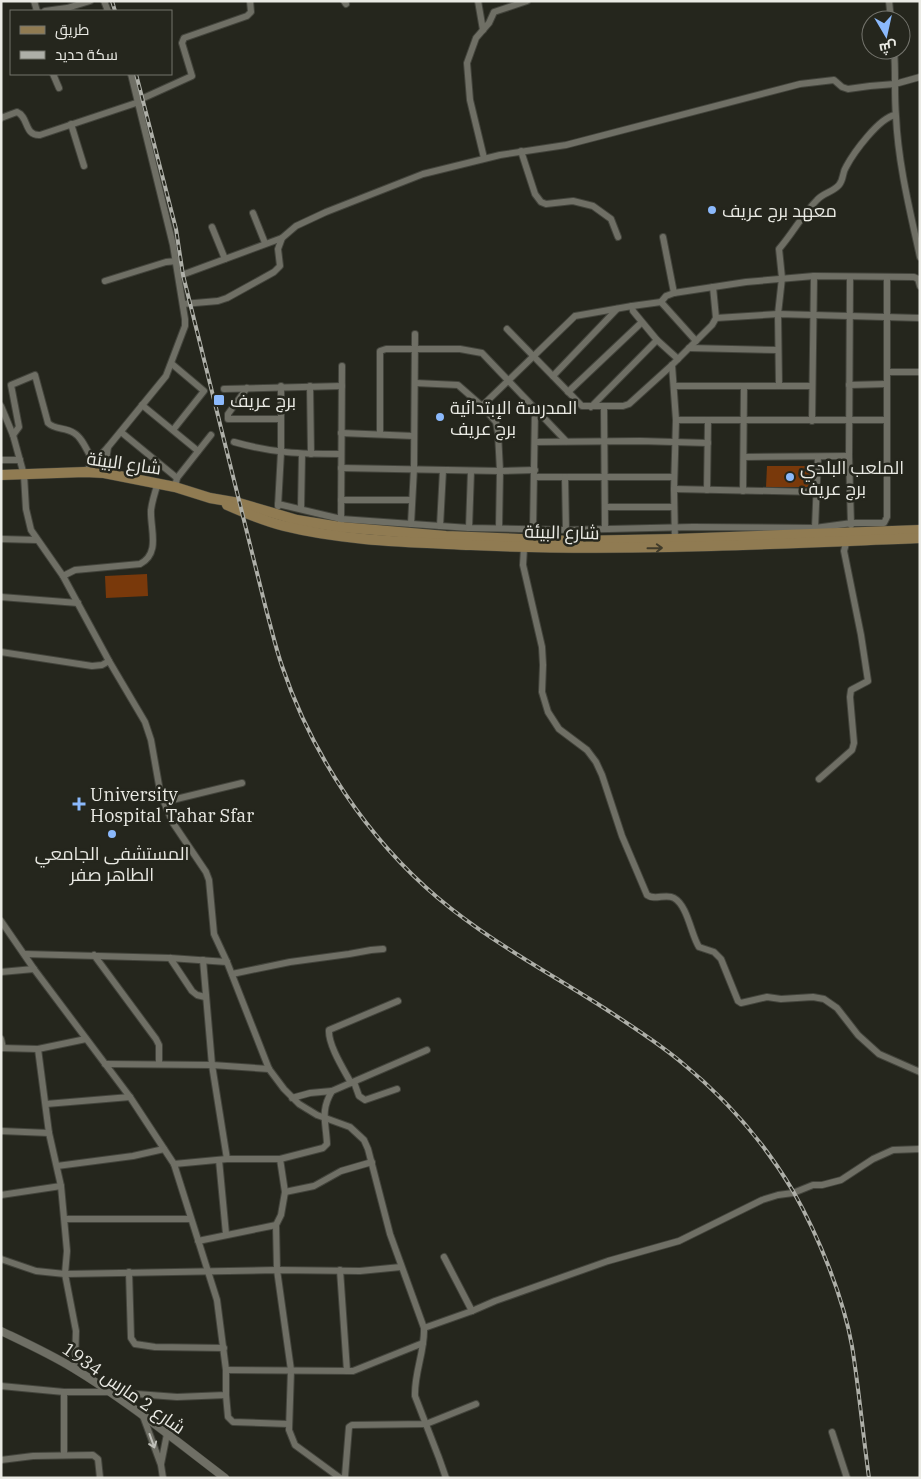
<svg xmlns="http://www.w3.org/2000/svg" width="921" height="1479" viewBox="0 0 921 1479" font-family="'IBM Plex Serif',Cairo,serif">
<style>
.green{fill:#79390b}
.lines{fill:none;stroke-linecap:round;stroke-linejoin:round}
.minor-casing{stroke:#43443c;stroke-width:8}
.tertiary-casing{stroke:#43443c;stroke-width:9}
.primary-casing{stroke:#43443c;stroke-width:11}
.minor{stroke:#6f6f65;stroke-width:6}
.tertiary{stroke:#6f6f65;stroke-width:8}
.primary{stroke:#907b52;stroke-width:10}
.rail-casing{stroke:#aeafa8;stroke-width:4}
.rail{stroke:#25261d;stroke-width:2;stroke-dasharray:5.5;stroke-linecap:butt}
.oneway{stroke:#403b2a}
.oneway2{stroke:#bfbfb8}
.poi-dot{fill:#8bb9fc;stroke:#25261d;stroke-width:2}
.labels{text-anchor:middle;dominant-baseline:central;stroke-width:5;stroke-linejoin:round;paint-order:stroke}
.poi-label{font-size:18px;fill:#eaeae4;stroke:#25261d;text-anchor:start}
.street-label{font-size:18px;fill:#eaeae4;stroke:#25261d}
</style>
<rect width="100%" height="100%" fill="#25261d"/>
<g class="green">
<polygon points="767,466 813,466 813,487 766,487"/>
<polygon points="147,574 148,596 106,598 105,576"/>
</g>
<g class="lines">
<defs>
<g id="minor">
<polyline points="34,1 37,11"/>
<polyline points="104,1 108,11"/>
<polyline points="344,1 346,4"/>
<polyline points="478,1 483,30"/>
<polyline points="889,1 891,20"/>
<polyline points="45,11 67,8 90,1"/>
<path d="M894,50C896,72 894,94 896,116C898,163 910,211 920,257"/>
<polyline points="53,74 59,88"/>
<polyline points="139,100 192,76 182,43 184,38 247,16 251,12 250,1"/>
<path d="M1,118L17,112C29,117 24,136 40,135L139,102"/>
<polyline points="71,124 84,166"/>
<polyline points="521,151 535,194 541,202 546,204 573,201 593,206 611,219 618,237"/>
<polyline points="484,158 470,100 467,63 476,38 489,23 494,12 527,1"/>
<polyline points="253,213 265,243"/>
<polyline points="212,227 225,259"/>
<polyline points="663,237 674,293"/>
<polyline points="179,276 282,238 296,226 326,212 423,174 500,155 566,145 800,84 834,80 842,87 848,89 870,86 895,84 920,77"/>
<polyline points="850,277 849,456 851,525"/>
<polyline points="105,281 166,262 177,261"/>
<polyline points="661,302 632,306 633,311 657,340 678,359"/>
<polyline points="183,304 218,301 227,298 274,272 280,266 278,249 282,238"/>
<polyline points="716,318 778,314 920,318"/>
<polyline points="507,329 582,406 623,406 629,404 672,365 712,325 716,318 713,287"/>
<polyline points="696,341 661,302 666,296 674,293 746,282 814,276 914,277 918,279 920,286"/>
<polyline points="689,348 777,350"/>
<polyline points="172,364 204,391 173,430"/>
<polyline points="672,365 676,420 674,489 675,542"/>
<polyline points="887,372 920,372"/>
<polyline points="553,376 617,309"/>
<polyline points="415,383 458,385 482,406 496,422 498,433 500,471 499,528"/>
<polyline points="849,385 886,384"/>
<polyline points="310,386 311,454"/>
<polyline points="674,386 811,386"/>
<path d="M779,386L778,314L782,278L779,249C793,233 802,215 817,200C823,193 833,192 839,185C844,179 842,173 846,167C854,152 879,118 895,115"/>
<polyline points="247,388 228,414 228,419 281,419"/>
<polyline points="224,389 342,386"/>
<polyline points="568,392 641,323"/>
<polyline points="142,405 198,451"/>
<path d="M1,406L13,435L24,475L26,509L31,530L63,576L109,661L145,722L151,740L160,791L166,807L173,823L206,872L209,880L214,934L227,962L269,1069L284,1089L299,1104L317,1115L350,1127L364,1140L368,1149L390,1234L424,1328C425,1351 414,1373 415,1396L439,1458L446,1478"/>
<polyline points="482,406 575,316 632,306"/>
<polyline points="604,406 605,529"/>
<polyline points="591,407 657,340"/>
<polyline points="676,420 886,420"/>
<polyline points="812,421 814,276"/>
<polyline points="121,432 177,478 175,487"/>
<polyline points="341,433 414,436"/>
<polyline points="380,434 380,351 386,349 460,349 482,353 566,441"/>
<path d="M13,435L19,427L11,385L35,375L48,423C55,430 65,427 74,433C83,438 88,454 94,462"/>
<path d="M234,442C273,453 300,454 340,454"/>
<polyline points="535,442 640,441 708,443"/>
<polyline points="744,457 849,456"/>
<polyline points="1,460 20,460"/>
<polyline points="341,468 500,471 535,470"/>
<polyline points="85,472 108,447 166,376 185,326 185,319 173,245 131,74"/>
<polyline points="104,473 108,447"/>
<polyline points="535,477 674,477"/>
<polyline points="565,477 566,530"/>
<polyline points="177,478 211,435"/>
<polyline points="674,489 817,492"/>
<polyline points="707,490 708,420"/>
<polyline points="743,491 744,386"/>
<polyline points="341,500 412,500"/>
<polyline points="278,504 341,519 469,528 566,530 693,527 815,528 852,523 884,523 887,517 887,278"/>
<polyline points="278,506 281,452 281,386"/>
<polyline points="605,507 674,507"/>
<polyline points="301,509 302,454"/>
<polyline points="341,522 342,366"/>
<polyline points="411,524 414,468 415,334"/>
<polyline points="440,526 443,470"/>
<polyline points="469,528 471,471"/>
<polyline points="815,528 818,457"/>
<polyline points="533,530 535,409"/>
<polyline points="1,539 37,540"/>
<path d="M524,548L523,565L542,647L543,665L542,692L548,712L559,729L587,750L596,762L602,775L622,836L647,895C655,901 666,893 674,898C688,906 691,935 699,947L714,952L721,959L738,1001L741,1003L767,997L781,999L813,997L824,999L837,1008L858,1035L879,1054L920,1072"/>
<path d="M63,576L75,570L140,564C161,553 150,529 151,510C152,501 155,492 158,483"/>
<polyline points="1,597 78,603"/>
<polyline points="1,652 92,666 102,665 109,661"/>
<polyline points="819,779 852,750 854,743 850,697 851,690 868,681 861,635 844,551 847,540"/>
<polyline points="164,802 242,783"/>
<polyline points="1,921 34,969 130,1097 174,1164 217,1300 226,1370 226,1395 177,1397 110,1392 64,1392 1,1386"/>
<polyline points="25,954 170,958 227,962"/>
<polyline points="94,955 156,1039 159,1045 159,1063"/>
<polyline points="170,958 192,991 197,995 205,997"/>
<polyline points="203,960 212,1065 227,1159"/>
<polyline points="1,972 34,969"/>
<polyline points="232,974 290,962 349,954 371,950 383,949"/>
<polyline points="1,1039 3,1048"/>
<polyline points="1,1048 38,1049 86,1039"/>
<polyline points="38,1049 49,1133 61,1186 67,1251 65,1274 76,1331 75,1362 73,1367"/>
<polyline points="105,1064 212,1065 269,1069"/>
<polyline points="354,1082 359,1096 365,1100 397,1089"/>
<path d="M351,1083C344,1070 328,1045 329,1030L398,1001"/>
<polyline points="292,1098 310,1093 332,1091"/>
<polyline points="46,1104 130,1097"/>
<polyline points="1,1131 49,1133"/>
<polyline points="280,1159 285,1192 281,1215 276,1225 277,1270 291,1370 289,1430 295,1445 340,1478"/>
<polyline points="219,1160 226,1234"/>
<path d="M174,1164L227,1159H280L323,1148L327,1144C326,1122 320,1111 332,1091L427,1050"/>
<polyline points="57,1166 133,1156 164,1149"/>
<polyline points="285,1192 314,1186 341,1171 372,1162"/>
<polyline points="1,1195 61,1186"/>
<polyline points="65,1219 190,1219"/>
<polyline points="198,1241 276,1225"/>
<polyline points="444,1257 472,1311"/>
<polyline points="1,1259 36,1271 65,1274 277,1270 360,1271 401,1267"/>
<polyline points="340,1270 347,1371"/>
<polyline points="129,1272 131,1338 135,1344 155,1347 224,1348"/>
<polyline points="424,1328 472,1311 495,1301 608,1261 679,1241 762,1200 778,1195 793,1193 813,1185 822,1185 841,1180 873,1159 893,1150 920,1149"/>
<polyline points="226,1370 353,1371 423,1343"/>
<polyline points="64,1392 64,1455"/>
<polyline points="226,1395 228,1417 233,1422 288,1424"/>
<polyline points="143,1416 161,1465 163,1478"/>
<polyline points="832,1432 847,1478"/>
<polyline points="1,1460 33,1456 93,1455 98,1459 100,1478"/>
<polyline points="161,1464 167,1434"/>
<polyline points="343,1478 345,1476 349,1427 352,1425 426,1424 476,1404"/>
</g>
<path id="tertiary" d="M1,1331C26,1343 50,1354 73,1368C126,1400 175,1440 225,1478"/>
<g id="primary">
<polyline points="1,475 85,472 104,473 175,487 210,498 239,503 297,520 340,527 446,536 573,541 674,539 920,530"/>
<path d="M227,505C245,513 264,521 284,526C344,541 409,542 471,545C621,552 770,544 920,538"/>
</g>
</defs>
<use href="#minor" class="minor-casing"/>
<use href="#tertiary" class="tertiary-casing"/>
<use href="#primary" class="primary-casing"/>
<use href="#minor" class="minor"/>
<use href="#tertiary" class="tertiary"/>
<use href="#primary" class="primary"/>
<defs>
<g id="rail">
<polyline points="112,1 115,11"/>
<path d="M136,74L176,229L183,275L267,613C272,631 276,649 282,666C312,755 367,838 438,898C489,941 548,972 604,1008C630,1025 657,1042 681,1062C725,1098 764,1142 793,1191C818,1235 843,1296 852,1346C859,1390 863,1434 869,1478"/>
</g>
</defs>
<use href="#rail" class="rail-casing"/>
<use href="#rail" class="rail"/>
</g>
<defs><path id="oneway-shaft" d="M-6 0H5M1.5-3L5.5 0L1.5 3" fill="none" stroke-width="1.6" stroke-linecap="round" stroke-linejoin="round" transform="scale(1.25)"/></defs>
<use class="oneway" href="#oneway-shaft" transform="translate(655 548) rotate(-1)"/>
<use class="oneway2" href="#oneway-shaft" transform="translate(152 1441) rotate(70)"/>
<g class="poi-dot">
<circle cx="712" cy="210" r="5"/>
<rect x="213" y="394" width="12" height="12" rx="2.5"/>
<circle cx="440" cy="417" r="5"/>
<circle cx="790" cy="477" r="5"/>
<path d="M76.5 796.5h5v5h5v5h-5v5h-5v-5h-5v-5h5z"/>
<circle cx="112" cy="834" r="5"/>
</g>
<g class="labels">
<g class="poi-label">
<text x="722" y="210">معهد برج عريف</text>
<text x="230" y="400">برج عريف</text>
<text x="450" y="407">المدرسة الإبتدائية<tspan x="450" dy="21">برج عريف</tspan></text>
<text x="800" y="467">الملعب البلدي<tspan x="800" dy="21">برج عريف</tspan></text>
<text x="90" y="794">University<tspan x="90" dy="21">Hospital Tahar Sfar</tspan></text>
<text x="112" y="853" text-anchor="middle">المستشفى الجامعي<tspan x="112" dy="21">الطاهر صفر</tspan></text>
</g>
<g class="street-label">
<text transform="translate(124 463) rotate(8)">شارع البيئة</text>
<text transform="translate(562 532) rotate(1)">شارع البيئة</text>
<text transform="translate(124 1388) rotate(35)">شارع 2 مارس 1934</text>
</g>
</g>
<rect width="921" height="1479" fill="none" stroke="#eaeae4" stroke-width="5"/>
<rect x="10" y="10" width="162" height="65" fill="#25261d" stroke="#74746d"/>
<rect x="20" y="26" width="25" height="8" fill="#907b52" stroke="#74746d"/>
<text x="55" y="35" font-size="15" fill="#eaeae4">طريق</text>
<rect x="20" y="51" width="25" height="8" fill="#aeafa8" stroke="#74746d"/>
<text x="55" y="60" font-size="15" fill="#eaeae4">سكة حديد</text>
<g transform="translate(886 35) rotate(171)"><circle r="24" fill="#25261d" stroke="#74746d"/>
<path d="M0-4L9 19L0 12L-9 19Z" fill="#8bb9fc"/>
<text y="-8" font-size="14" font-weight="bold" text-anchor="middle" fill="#eaeae4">ش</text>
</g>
</svg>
